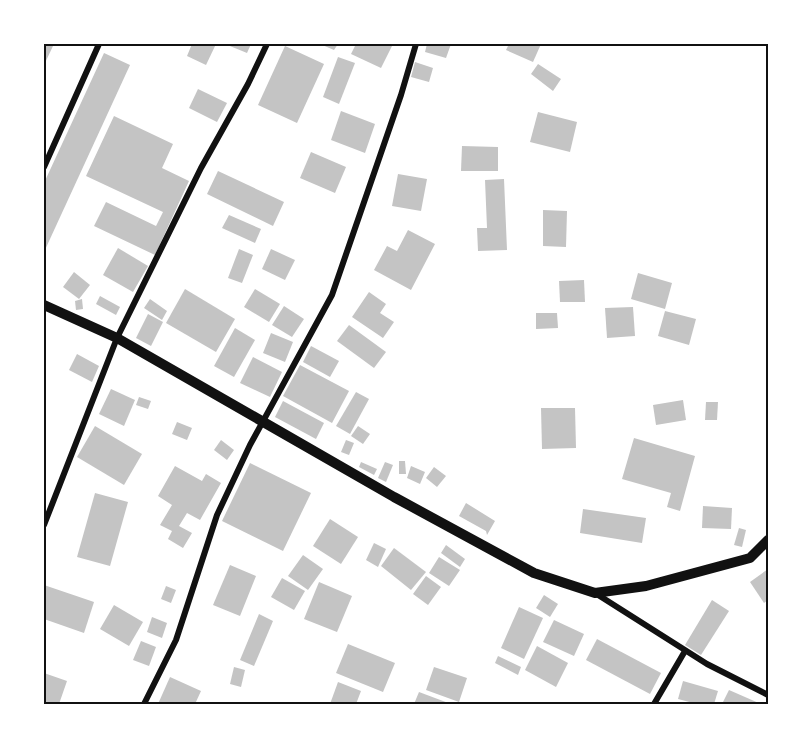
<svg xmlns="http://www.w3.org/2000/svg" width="812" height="748" viewBox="0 0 812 748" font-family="Figtree,sans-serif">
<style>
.building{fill:#c4c4c4}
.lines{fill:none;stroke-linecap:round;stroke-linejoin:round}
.minor{stroke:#111;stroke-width:6}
.tertiary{stroke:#111;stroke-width:10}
.neatline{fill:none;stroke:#111;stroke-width:2}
</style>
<rect width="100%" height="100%" fill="#fff"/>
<g class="building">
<polygon points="44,44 53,46 44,65"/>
<polygon points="192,44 216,44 206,65 187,56"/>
<polygon points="225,44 251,44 247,53"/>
<polygon points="320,44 338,44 334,50"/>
<polygon points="356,44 387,44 392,46 381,68 351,54"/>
<polygon points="427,44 451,44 446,58 425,52"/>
<polygon points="509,44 541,44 533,62 506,50"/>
<polygon points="285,46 324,64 297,123 258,105"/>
<polygon points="104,53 130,65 44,252 44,183"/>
<polygon points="338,57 355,63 339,104 323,97"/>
<polygon points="415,62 433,68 429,82 411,77"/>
<polygon points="538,64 561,79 553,91 531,74"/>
<polygon points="198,89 227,103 217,122 189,108"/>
<polygon points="341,111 375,124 365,153 331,140"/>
<polygon points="538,112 577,122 570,152 530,142"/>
<polygon points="114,116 173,144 162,168 189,181 155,255 94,226 106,202 156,226 163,212 86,176"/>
<polygon points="462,146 498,147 498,171 461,171"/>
<polygon points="311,152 346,167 335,193 300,178"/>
<polygon points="218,171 284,202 273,226 207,194"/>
<polygon points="398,174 427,179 421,211 392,206"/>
<polygon points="504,179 507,250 478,251 477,228 487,228 485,180"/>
<polygon points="543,210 567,211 566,247 543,246"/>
<polygon points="229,215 261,229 255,243 222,228"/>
<polygon points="408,230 435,244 411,290 374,270 387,246 397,251"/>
<polygon points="118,248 148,266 133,292 103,275"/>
<polygon points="239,249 253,255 242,283 228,278"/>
<polygon points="271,249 295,260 285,280 262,269"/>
<polygon points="74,272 90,285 79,299 63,287"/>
<polygon points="638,273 672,283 665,309 631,299"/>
<polygon points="584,280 585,302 560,302 559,281"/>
<polygon points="185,289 235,319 216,352 166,323"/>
<polygon points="255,289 280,304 269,322 244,307"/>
<polygon points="369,292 386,304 380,313 394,322 383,338 352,317"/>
<polygon points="100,296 120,307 116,315 96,304"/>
<polygon points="82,299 83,309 76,310 75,301"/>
<polygon points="150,299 167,311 162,320 144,308"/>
<polygon points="284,306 304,319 292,337 272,325"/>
<polygon points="633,307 635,336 607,338 605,308"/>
<polygon points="665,311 696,319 689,345 658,336"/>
<polygon points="536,313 557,313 558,328 536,329"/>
<polygon points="148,314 163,322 151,346 136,338"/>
<polygon points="349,325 386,352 374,368 337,341"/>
<polygon points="235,328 255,340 234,377 214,366"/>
<polygon points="271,333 293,342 285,362 263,353"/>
<polygon points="311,346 339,361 330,377 303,362"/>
<polygon points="77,354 99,366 92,382 69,370"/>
<polygon points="253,357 282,372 270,397 240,383"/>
<polygon points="300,365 349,391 332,423 283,396"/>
<polygon points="111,389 135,400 124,426 99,414"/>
<polygon points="356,392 369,399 350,434 336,426"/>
<polygon points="139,397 151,401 148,409 136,405"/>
<polygon points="683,400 686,420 656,425 653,405"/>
<polygon points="283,401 324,423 316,439 275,417"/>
<polygon points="706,402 718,402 717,420 705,420"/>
<polygon points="541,408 575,408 576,448 542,449"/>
<polygon points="177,422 192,428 187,440 172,434"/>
<polygon points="95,426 142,454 124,485 77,457"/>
<polygon points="358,426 370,434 363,444 351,436"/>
<polygon points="634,438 695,456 680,511 667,507 671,493 622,479"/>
<polygon points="221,440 234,450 227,460 214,450"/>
<polygon points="346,440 354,443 349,455 341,452"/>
<polygon points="399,461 405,461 406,474 399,474"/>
<polygon points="361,462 377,469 374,475 359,467"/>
<polygon points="385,462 393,465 386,482 378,478"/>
<polygon points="250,463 311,493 283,551 222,521"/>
<polygon points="175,466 202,481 206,474 221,483 200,520 187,513 179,526 192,533 183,548 168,539 172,531 160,525 172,505 158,496"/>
<polygon points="411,466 425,472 420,484 407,478"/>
<polygon points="434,467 446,476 437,487 426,478"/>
<polygon points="95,493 128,502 110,566 77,557"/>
<polygon points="466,503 495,521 487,535 486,531 459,516"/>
<polygon points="703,506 732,508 731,529 702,528"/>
<polygon points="583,509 646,518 642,543 580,533"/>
<polygon points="330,519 358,537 341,564 313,546"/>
<polygon points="739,528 746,530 742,547 734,545"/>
<polygon points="374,543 386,549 378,567 366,560"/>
<polygon points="446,545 465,559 460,567 441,553"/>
<polygon points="394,548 426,572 411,590 381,566"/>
<polygon points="303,555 323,569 308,590 288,576"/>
<polygon points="439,557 460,570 449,586 429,573"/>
<polygon points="230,565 256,576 240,616 213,605"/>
<polygon points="768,569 768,600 764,603 750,582"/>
<polygon points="426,576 441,587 428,605 413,594"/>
<polygon points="282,578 305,591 294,610 271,597"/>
<polygon points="319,582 352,596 337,632 304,619"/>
<polygon points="44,585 94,602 84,633 44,619"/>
<polygon points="166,586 176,590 171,603 161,599"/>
<polygon points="544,595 558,604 550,617 536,608"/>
<polygon points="712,600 729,611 701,655 685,645"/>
<polygon points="114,605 143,622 129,646 100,629"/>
<polygon points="519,607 543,618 524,659 501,648"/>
<polygon points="259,614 273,621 254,666 240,660"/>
<polygon points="152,617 167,623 162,638 147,632"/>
<polygon points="554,620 584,634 574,656 543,642"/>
<polygon points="597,639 661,673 650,694 586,660"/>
<polygon points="141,641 156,647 149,666 133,660"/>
<polygon points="348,644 395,663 383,692 336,673"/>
<polygon points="537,646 568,663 556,687 525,670"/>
<polygon points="498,656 521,667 518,675 495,663"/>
<polygon points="234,667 245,670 241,687 230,684"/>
<polygon points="434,667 467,678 459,702 426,690"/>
<polygon points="44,673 67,681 59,704 44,704"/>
<polygon points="170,677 201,691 195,704 158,704"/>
<polygon points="683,681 718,691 714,704 697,704 678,699"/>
<polygon points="338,682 361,691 356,704 330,704"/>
<polygon points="729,690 761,704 722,704"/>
<polygon points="419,692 451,704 414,704"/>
</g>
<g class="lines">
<g class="minor">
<polyline points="44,167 99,44"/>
<polyline points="44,525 117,338 201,168 248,84 267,44"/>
<polyline points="595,593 707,664 768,695"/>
<polyline points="144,704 176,640 217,515 250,445 332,295 401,95 416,44"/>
<polyline points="654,704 685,651"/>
</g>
<polyline class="tertiary" points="44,305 117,338 394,497 534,573 595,593 646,586 750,558 768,540"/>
</g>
<rect width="812" height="748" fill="none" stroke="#ffffff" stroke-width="90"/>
<rect x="45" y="45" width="722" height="658" class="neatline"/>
</svg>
